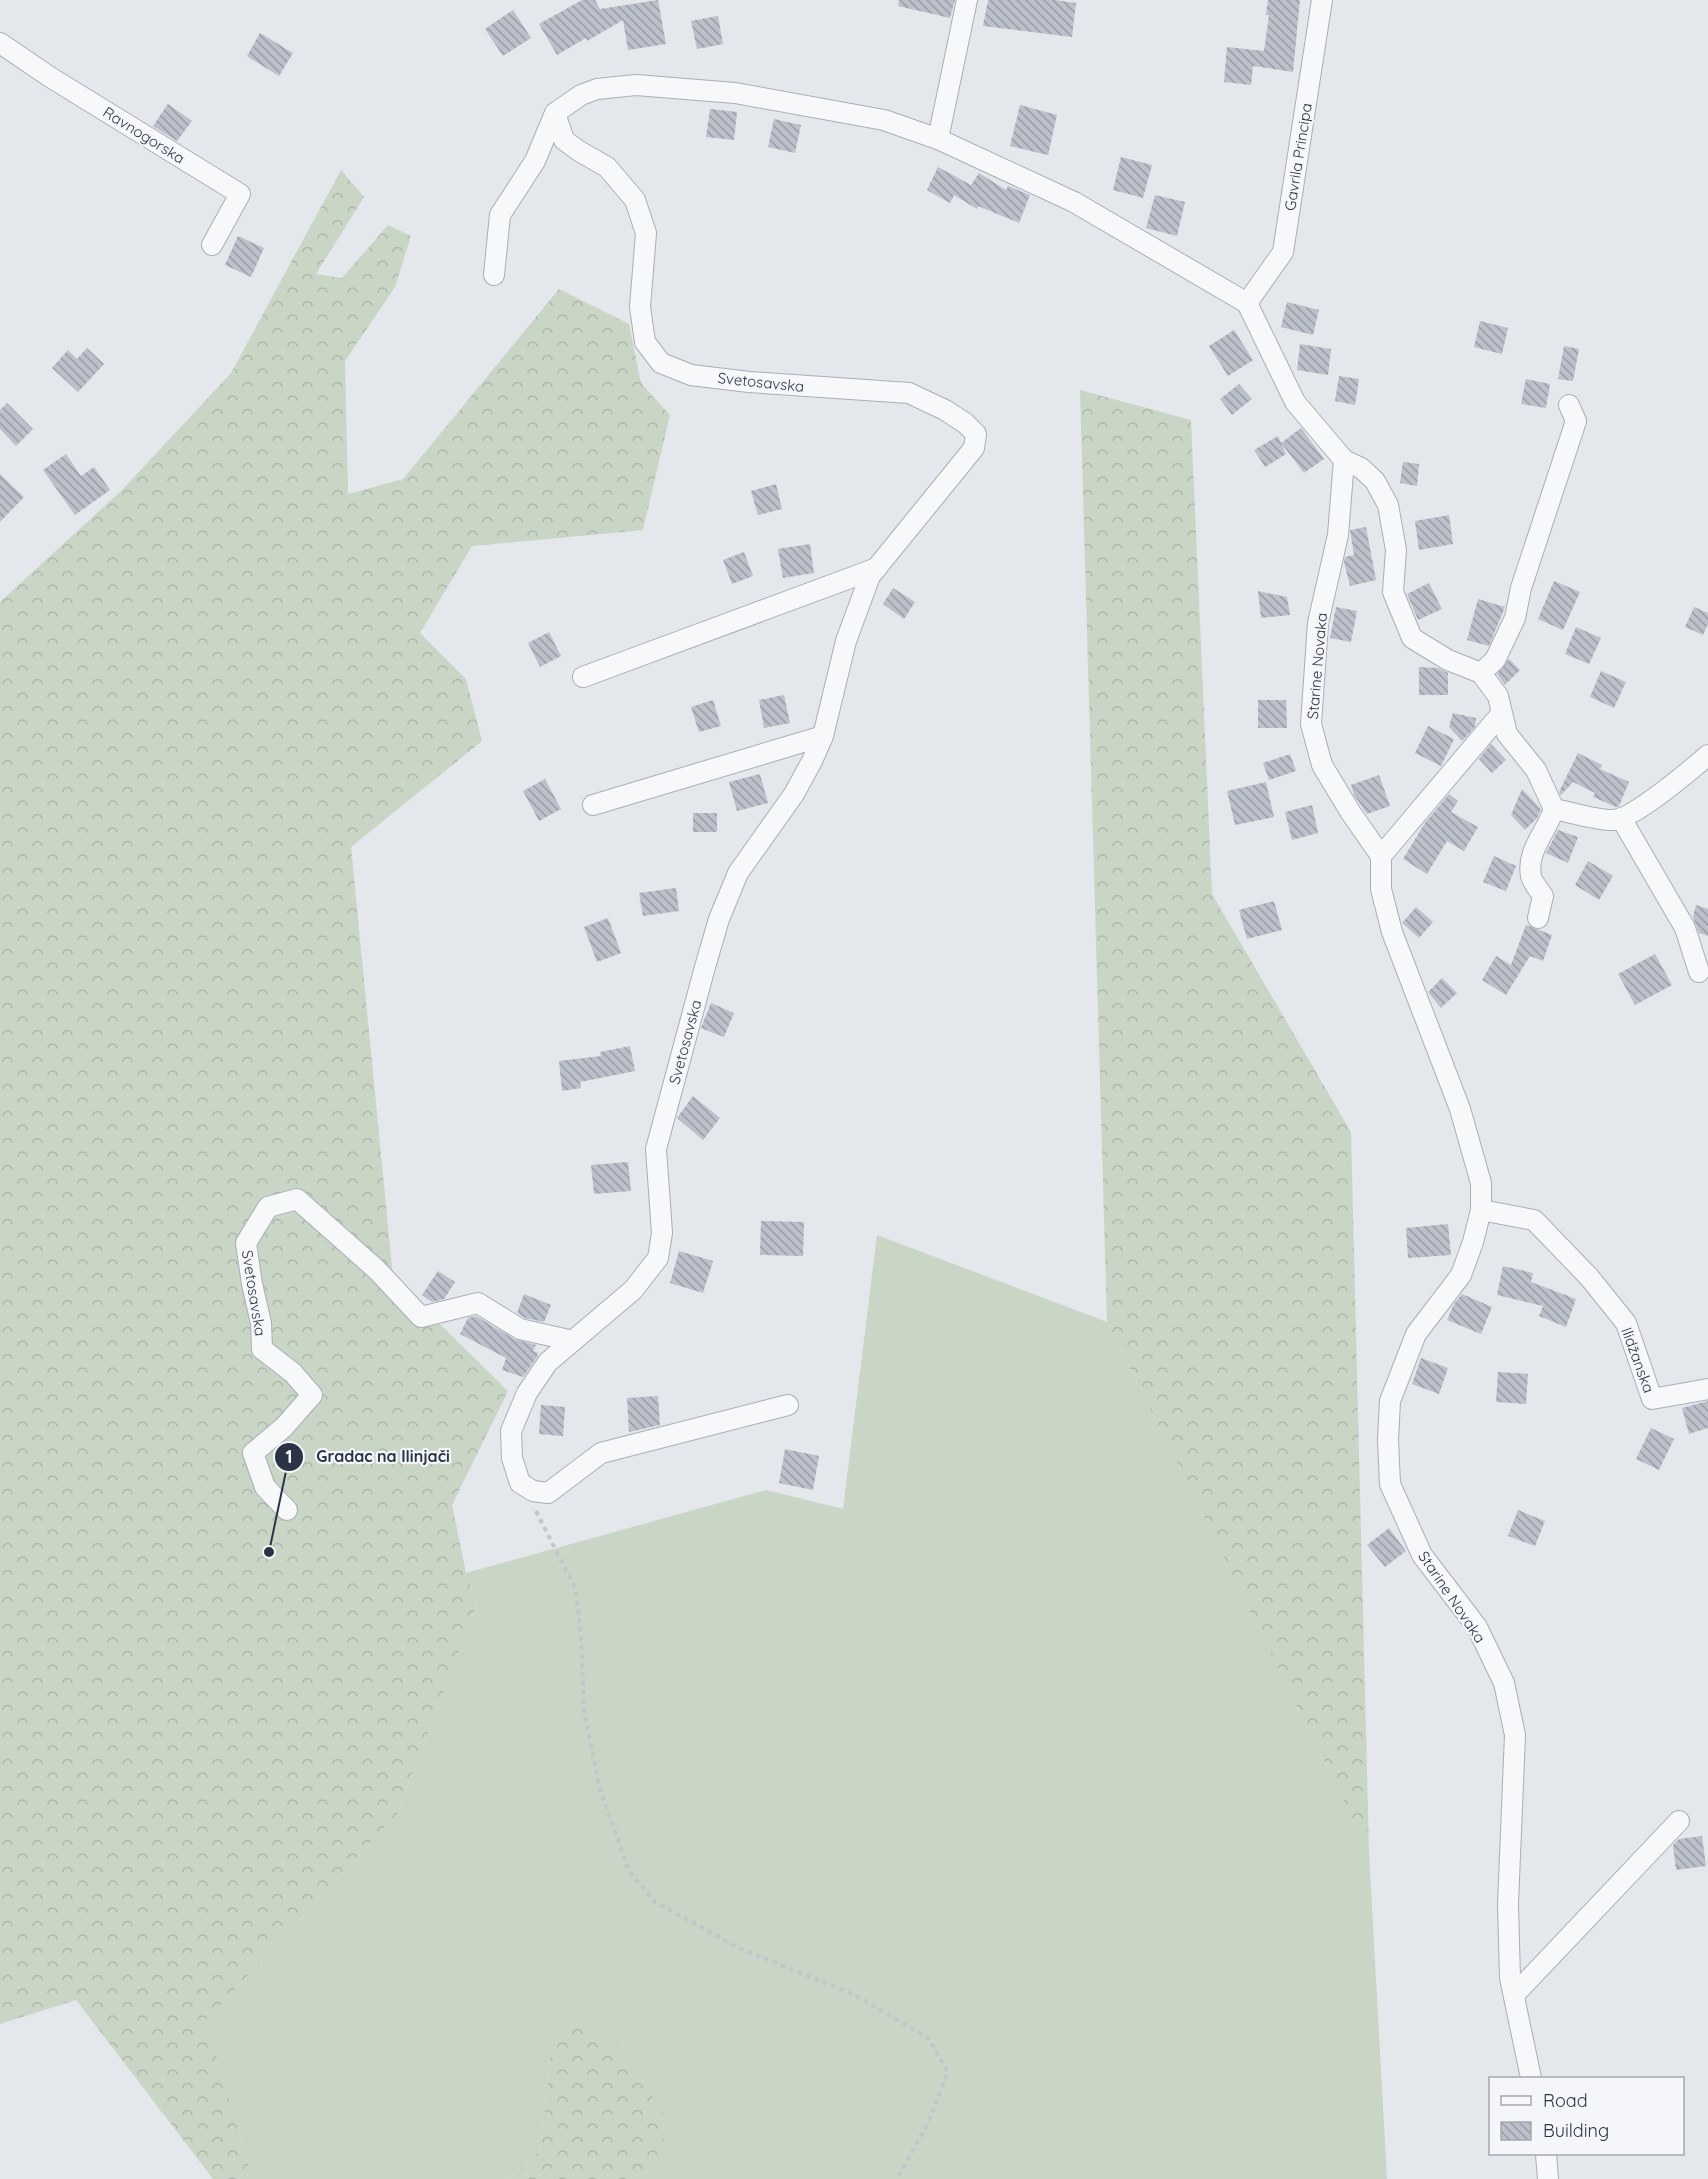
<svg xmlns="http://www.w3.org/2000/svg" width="1708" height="2179" viewBox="0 0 1708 2179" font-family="Quicksand,sans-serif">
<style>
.grass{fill:#c9d6c5}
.forest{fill:url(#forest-crowns)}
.building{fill:url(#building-back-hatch)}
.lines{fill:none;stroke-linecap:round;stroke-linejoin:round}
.minor-casing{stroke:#a9aeb7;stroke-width:22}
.path{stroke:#c2c5cb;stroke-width:4;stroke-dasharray:4.5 4.5;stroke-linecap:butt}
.minor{stroke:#f7f8fa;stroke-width:20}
.labels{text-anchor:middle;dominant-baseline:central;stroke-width:4.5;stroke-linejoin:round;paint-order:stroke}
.street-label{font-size:15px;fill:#2b3445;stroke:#f4f6f9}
.leader{fill:none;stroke:#2b3445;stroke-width:2}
.callout-dot{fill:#2b3445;stroke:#f4f6f9;stroke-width:2}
.mark-label{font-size:18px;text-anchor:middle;font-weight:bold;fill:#fff}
.callout-label{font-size:16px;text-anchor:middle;font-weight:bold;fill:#2b3445;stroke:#f4f6f9;stroke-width:4.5;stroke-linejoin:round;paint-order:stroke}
</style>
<defs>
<pattern id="forest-crowns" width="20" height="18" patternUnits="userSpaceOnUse" patternTransform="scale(1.5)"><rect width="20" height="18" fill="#c9d6c5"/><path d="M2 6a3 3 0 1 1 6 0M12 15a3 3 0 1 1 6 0" fill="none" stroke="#adb8ab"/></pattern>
<pattern id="building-back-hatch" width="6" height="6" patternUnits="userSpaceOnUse" patternTransform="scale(1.5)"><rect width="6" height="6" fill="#bbc0ca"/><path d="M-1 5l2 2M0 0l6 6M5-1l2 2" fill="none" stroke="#989da6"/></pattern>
</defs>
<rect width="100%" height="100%" fill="#e4e7ec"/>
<polygon class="grass" points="877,1235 1107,1322 1369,1852 1387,2179 644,2179 671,2125 550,2060 540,2151 508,2179 253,2179 206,2021 398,1813 477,1603 466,1573 766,1490 843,1509"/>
<g class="forest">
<polygon points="341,170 364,197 316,274 342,278 388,225 411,236 395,287 345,361 348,494 403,479 559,289 629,324 641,383 670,415 643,530 472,546 420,633 466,679 482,741 351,847 393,1278 508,1391 452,1505 466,1573 477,1603 398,1813 206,2021 253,2179 213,2179 76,2000 0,2024 0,602 122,490 231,373"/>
<polygon points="1080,390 1191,420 1212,894 1351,1132 1369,1852 1107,1322"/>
<polygon points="566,2021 621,2048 671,2126 644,2179 508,2179 540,2151 550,2060"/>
</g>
<g class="building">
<polygon points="582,0 595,0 600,9 658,0 666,44 628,50 623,20 587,41 586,38 557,55 539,24"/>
<polygon points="899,0 955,0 950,18 898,6"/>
<polygon points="988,0 1055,0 1076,3 1072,37 983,26"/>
<polygon points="1268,0 1300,0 1293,72 1253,66 1251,85 1224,82 1227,47 1264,51 1269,15 1266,15"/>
<polygon points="513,10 531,38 503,56 485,29"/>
<polygon points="718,16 723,44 697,49 691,21"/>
<polygon points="260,33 293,53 279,76 247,56"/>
<polygon points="168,104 192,121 177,141 153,126"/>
<polygon points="1020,105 1057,115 1048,155 1010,146"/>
<polygon points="710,109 737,112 734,140 706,137"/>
<polygon points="774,119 801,125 795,153 768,147"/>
<polygon points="1121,157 1152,165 1143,198 1113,190"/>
<polygon points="938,167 971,185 979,173 1006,190 1008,186 1030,195 1019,223 978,206 977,209 954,195 950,203 927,190"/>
<polygon points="1155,195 1185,202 1177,236 1146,228"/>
<polygon points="238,236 264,248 251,277 225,265"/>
<polygon points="1287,302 1319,310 1313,335 1281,327"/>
<polygon points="1480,321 1508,328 1502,354 1474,347"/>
<polygon points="1234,330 1253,360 1228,376 1209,346"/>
<polygon points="1300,344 1331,349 1328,375 1297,370"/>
<polygon points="1564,346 1579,349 1573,381 1558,379"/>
<polygon points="87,348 104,364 78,392 52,368 68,350 77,359"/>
<polygon points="1339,376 1359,379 1355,405 1335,401"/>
<polygon points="1526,379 1550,384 1546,408 1521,404"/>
<polygon points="1239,384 1252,399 1232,415 1220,399"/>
<polygon points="7,403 33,429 16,446 0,429 0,410"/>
<polygon points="1301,428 1324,459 1304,473 1281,443"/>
<polygon points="1278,436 1286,454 1265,467 1254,450"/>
<polygon points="66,454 81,476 94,467 110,490 75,515 43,470"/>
<polygon points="1403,462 1419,464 1417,486 1400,483"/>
<polygon points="0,474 24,497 0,522"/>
<polygon points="776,484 782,509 758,515 751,491"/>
<polygon points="1449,515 1453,544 1419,550 1415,521"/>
<polygon points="1366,527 1376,580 1350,586 1344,562 1345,557 1354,555 1350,530"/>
<polygon points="810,544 814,573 783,578 778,549"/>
<polygon points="744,552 753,576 732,584 723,560"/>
<polygon points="1554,581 1580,592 1563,630 1538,619"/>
<polygon points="1429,583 1442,609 1418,620 1407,594"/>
<polygon points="893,588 915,602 904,619 883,604"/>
<polygon points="1258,591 1287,597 1290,615 1261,618"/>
<polygon points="1478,599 1505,607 1489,646 1467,640"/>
<polygon points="1336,607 1357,611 1351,642 1330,638"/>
<polygon points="1694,607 1708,613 1708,624 1703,635 1685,627"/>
<polygon points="1576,627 1601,638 1589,664 1565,654"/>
<polygon points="549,632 561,656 540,667 528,643"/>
<polygon points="1509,659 1520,670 1505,685 1497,674"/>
<polygon points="1419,667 1438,668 1448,673 1448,695 1419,695"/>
<polygon points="1601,671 1626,682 1614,708 1590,697"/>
<polygon points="784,695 790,723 764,728 759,700"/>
<polygon points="713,700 721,726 699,732 691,707"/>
<polygon points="1258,700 1286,700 1287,728 1258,728"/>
<polygon points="1453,713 1476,718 1475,727 1462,741 1449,727"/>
<polygon points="1428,726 1454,739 1441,766 1415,753"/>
<polygon points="1491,744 1506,760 1492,773 1479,759"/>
<polygon points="1578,753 1602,765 1600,769 1629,782 1619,806 1616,807 1593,797 1595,793 1573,782 1561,795 1559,792"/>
<polygon points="1290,754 1296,771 1269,780 1263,763"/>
<polygon points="760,774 768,803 737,811 729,782"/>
<polygon points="1379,775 1390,806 1367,814 1354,795 1351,785"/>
<polygon points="545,779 561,809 539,821 523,791"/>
<polygon points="1266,782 1274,817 1235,825 1227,791"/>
<polygon points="1522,789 1541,809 1537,818 1525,830 1511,815"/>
<polygon points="1449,794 1458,801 1451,812 1478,827 1464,851 1447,841 1427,874 1403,859 1425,823"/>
<polygon points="1312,805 1318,833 1292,840 1285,812"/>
<rect x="693" y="813" width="24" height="19"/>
<polygon points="1558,830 1578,837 1568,863 1546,853"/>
<polygon points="1494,856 1516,866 1506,891 1483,882"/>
<polygon points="1588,861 1613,876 1599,900 1575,885"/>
<polygon points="676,888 679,911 643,916 639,893"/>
<polygon points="1274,901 1282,930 1247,939 1239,910"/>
<polygon points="1696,905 1708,909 1708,936 1699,933 1693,917"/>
<polygon points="1416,907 1433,922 1419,938 1402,923"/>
<polygon points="608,918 621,953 597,962 584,927"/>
<polygon points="1526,925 1552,935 1543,961 1530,956 1506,995 1482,980 1496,956 1511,965"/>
<polygon points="1655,954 1672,985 1635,1005 1618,974"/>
<polygon points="1442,978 1457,993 1441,1008 1428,992"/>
<polygon points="711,1003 734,1013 724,1037 701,1028"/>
<polygon points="630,1046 635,1071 580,1082 581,1088 562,1091 559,1061 601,1056 600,1052"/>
<polygon points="693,1096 720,1118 703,1140 677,1118"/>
<polygon points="628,1162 631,1191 594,1194 591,1165"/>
<polygon points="761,1221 804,1222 803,1256 760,1255"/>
<polygon points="1448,1224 1451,1255 1408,1258 1406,1228"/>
<polygon points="679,1251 713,1261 703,1293 670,1283"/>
<polygon points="1503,1266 1533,1273 1531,1282 1576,1299 1566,1327 1539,1316 1543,1306 1497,1295"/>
<polygon points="438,1271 455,1282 444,1299 432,1302 422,1295"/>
<polygon points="524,1294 551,1305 544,1322 525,1318 517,1313"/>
<polygon points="1462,1294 1492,1307 1481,1334 1447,1320 1454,1304"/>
<polygon points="476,1316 514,1339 536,1345 533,1351 538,1353 537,1357 523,1377 502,1370 506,1358 460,1334 468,1318"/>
<polygon points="1421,1358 1448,1368 1439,1394 1412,1384"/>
<polygon points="1498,1372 1528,1374 1526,1404 1496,1402"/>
<polygon points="658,1396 660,1425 629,1432 627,1398"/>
<polygon points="1708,1401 1708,1428 1689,1434 1682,1408"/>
<polygon points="541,1405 565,1407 563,1436 539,1434"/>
<polygon points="1651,1428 1674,1439 1659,1470 1636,1459"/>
<polygon points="785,1449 819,1456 813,1490 779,1483"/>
<polygon points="1518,1510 1545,1521 1535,1546 1508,1536"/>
<polygon points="1389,1528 1406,1551 1385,1567 1367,1545"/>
<polygon points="1702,1836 1706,1866 1676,1870 1673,1845 1679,1839"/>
</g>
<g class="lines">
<defs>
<g id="minor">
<polyline points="0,43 50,77 240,194 212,245"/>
<polyline points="938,139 967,0"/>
<polyline points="494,275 500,215 535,161 555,113"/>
<path d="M1247,303L1295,402L1344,460L1361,468L1375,481L1388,505L1396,550L1393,592L1412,638L1448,660L1481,673L1498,696L1507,734L1536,770L1554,809C1569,812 1600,821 1613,820C1632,820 1692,769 1708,755"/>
<polyline points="1247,303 1283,252 1322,0"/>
<polyline points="1344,460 1338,535 1318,623 1311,724 1322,765 1351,813 1381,856 1381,889 1392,932 1460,1109 1481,1183 1481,1210 1473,1242 1461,1275 1416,1334 1390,1401 1388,1440 1390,1484 1422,1555 1477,1627 1504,1683 1515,1735 1508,1904 1510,1978 1531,2078"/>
<polyline points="1481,673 1495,660 1515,618 1521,588 1576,421 1569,405"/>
<polyline points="583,677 877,568"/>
<polyline points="593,805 823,736"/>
<polyline points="1621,818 1685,928 1699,972"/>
<polyline points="1381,856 1501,714"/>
<path d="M1538,918L1543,896C1539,890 1532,882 1531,876C1526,851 1547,831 1554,809"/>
<polyline points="1481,1210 1534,1220 1589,1277 1626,1323 1652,1399 1708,1389"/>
<polyline points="788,1405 601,1453 548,1493 533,1491 520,1483 512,1458 511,1431 527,1393 548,1362 633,1290 658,1258 662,1233 656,1149 705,967 719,919 738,873 794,794 812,761 823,736 846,641 870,576 974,448 976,434 965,423 945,410 909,393 749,382 691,375 661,363 645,342 640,307 646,233 635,200 607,167 579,151 564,140 555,113 581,95 597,89 636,85 735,93 884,120 938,139 1074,202 1247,303"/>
<polyline points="287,1510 265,1487 253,1453 284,1427 312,1395 293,1373 262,1349 261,1323 252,1284 246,1243 268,1207 297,1199 377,1270 421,1317 478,1303 520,1329 573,1341"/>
<polyline points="1514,1995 1679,1821"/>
<polyline points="1546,2154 1548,2179"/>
</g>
</defs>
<use href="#minor" class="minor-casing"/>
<polyline class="path" points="536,1511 576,1590 581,1636 584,1711 600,1789 629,1871 655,1902 739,1948 855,1995 928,2038 948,2072 927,2125 897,2179"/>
<use href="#minor" class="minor"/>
</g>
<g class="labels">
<g class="street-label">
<text transform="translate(144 135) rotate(32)">Ravnogorska</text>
<text transform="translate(1298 157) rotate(-81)">Gavrila Principa</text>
<text transform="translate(761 382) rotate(6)">Svetosavska</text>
<text transform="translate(1317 666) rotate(-85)">Starine Novaka</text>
<text transform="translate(685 1042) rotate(-75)">Svetosavska</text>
<text transform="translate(254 1293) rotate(81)">Svetosavska</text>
<text transform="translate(1638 1360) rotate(70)">Ilidžanska</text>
<text transform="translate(1452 1597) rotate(56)">Starine Novaka</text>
</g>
</g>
<path class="leader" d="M269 1552L289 1457"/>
<g class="callout-dot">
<circle cx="269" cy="1552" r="6"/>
<circle cx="289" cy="1457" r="15"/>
</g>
<g class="mark-label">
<text x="289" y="1463">1</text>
</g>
<g class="callout-label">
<text x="383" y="1462">Gradac na Ilinjači</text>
</g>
<rect x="1489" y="2077" width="195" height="78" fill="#f4f6f9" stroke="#a4a8b1" stroke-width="1.5"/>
<rect x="1501" y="2096" width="30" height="9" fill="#f7f8fa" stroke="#a4a8b1" stroke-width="1.5"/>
<text x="1543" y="2107" font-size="18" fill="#2b3445">Road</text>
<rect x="1501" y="2122" width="30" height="18" fill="url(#building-back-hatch)" stroke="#a4a8b1" stroke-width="1.5"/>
<text x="1543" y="2137" font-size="18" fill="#2b3445">Building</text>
</svg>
